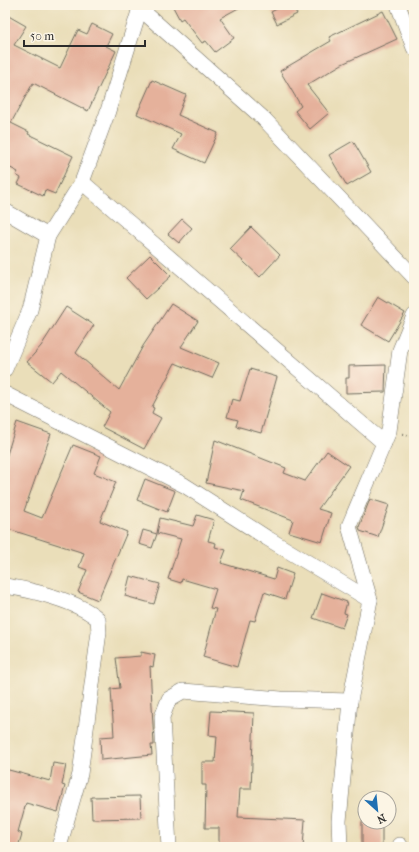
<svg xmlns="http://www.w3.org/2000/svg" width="419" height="852" viewBox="0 0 419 852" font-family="'IM FELL French Canon',serif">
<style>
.building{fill:#e5b19b}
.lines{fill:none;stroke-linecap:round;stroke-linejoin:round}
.minor-casing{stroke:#6e6a5d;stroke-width:16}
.path{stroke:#6e6a5d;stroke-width:2.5;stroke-dasharray:1 3;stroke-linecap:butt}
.minor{stroke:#fff;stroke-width:15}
</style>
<rect width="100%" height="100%" fill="#fcf5e5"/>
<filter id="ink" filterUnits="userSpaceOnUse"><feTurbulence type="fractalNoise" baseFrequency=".025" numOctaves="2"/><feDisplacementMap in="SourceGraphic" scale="8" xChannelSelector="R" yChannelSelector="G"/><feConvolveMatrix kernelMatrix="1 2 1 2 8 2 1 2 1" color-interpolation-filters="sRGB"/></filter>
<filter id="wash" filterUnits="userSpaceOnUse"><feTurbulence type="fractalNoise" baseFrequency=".012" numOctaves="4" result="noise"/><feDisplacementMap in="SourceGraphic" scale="16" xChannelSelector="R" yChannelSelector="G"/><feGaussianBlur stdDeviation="0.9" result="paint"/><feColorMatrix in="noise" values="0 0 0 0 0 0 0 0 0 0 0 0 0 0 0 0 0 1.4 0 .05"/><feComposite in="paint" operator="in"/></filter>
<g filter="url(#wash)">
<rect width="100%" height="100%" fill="#eadeb9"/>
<g id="blocks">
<g class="building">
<polygon points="172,5 244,5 220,18 234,38 215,52 206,41 202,43 183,18 180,20"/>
<polygon points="284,5 292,5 297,14 277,24 271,12"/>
<polygon points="383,11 397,39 342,64 307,85 329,113 310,129 295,111 301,106 280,71 331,41 329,37"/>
<polygon points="5,14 26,26 14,45 60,68 78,30 87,34 92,24 112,34 106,46 116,51 88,111 33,83 11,123 29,132 28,134 73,156 55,194 45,190 43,196 18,184 21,178 16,175 18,172 5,165"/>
<polygon points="152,80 186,95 178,115 218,133 204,163 173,149 181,134 137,114"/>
<polygon points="353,141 371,172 347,186 329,155"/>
<polygon points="182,219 192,228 179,243 168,234"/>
<polygon points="251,227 280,255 260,277 230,249"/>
<polygon points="150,255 171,276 146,299 126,278"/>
<polygon points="378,297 405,313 388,341 361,325"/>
<polygon points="171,304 198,321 181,347 219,363 212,378 175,363 152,407 154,408 152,413 161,418 144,449 102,427 110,412 61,371 52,382 27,362 41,346 66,307 94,325 76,353 119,390 143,346"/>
<polygon points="386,365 385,392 346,393 346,378 349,378 349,366"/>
<polygon points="250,369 277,377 261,433 236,426 238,420 227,417 232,399 240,401"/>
<polygon points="17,422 51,434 24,511 42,518 73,445 101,456 94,473 116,482 100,521 127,532 98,600 78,592 87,570 79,567 84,553 5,528 5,461"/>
<polygon points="215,440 286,468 284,473 305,481 327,451 349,466 318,509 331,513 322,542 289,532 293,520 241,500 244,491 206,483"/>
<polygon points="145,479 175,491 167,512 137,500"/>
<polygon points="370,499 389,505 378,537 360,531 359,527"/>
<polygon points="197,515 214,520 208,541 216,543 215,547 226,550 221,563 274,579 277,568 293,574 285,599 264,592 255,621 250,620 237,667 203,657 216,609 210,608 216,589 182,579 181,583 168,579 181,539 157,533 160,518 193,526"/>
<polygon points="143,530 157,534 152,548 139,544"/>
<polygon points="130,576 160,584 154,604 125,596"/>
<polygon points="322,593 347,602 344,613 347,614 342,628 313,618"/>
<polygon points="141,652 155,655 153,667 150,666 154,745 151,745 152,755 101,760 100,737 114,736 111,689 120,688 116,658 141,656"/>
<polygon points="211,711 254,713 251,789 240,789 238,817 305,820 303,847 219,847 219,828 205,828 206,785 202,785 202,762 215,762 217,736 209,735"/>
<polygon points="53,763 66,765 62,785 65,786 58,812 26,803 18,832 22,834 18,847 5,847 5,769 50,781"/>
<polygon points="140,796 141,818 92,819 91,797"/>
<rect x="362" y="822" width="20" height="25"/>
</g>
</g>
</g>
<g filter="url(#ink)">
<use href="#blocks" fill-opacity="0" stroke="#6e6a5d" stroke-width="1"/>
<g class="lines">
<defs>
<g id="minor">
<polyline points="136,5 264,119 414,277"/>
<polyline points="398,5 414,48"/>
<polyline points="82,182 384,443"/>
<polyline points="5,211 48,236"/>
<polyline points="5,369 30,310 48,236 82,182 107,114 141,5"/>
<polyline points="5,394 184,485 267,538 370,600"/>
<path d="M5,586C32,590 78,601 98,619L99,632L80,774L59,847"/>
<polyline points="400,845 401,847"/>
<polyline points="169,847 162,717 169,699 183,691 281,699 350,701"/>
<polyline points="340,847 339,821 350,701 370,600 349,526 389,431 400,350 414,316"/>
</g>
</defs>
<use href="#minor" class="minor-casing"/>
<polyline class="path" points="403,434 414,437"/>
<use href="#minor" class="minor"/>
</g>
</g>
<rect width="419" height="852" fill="none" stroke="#fcf5e5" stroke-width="20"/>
<g transform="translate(377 810) rotate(153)"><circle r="19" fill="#fcf5e5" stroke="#a8a49b"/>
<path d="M0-3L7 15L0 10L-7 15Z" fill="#1f6fb2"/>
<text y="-6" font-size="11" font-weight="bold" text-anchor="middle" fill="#2b2b2b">N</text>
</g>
<path d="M24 40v6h121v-6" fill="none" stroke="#2b2b2b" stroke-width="2"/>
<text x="30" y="40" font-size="12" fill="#2b2b2b" stroke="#fcf5e5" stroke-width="3" paint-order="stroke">50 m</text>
</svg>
